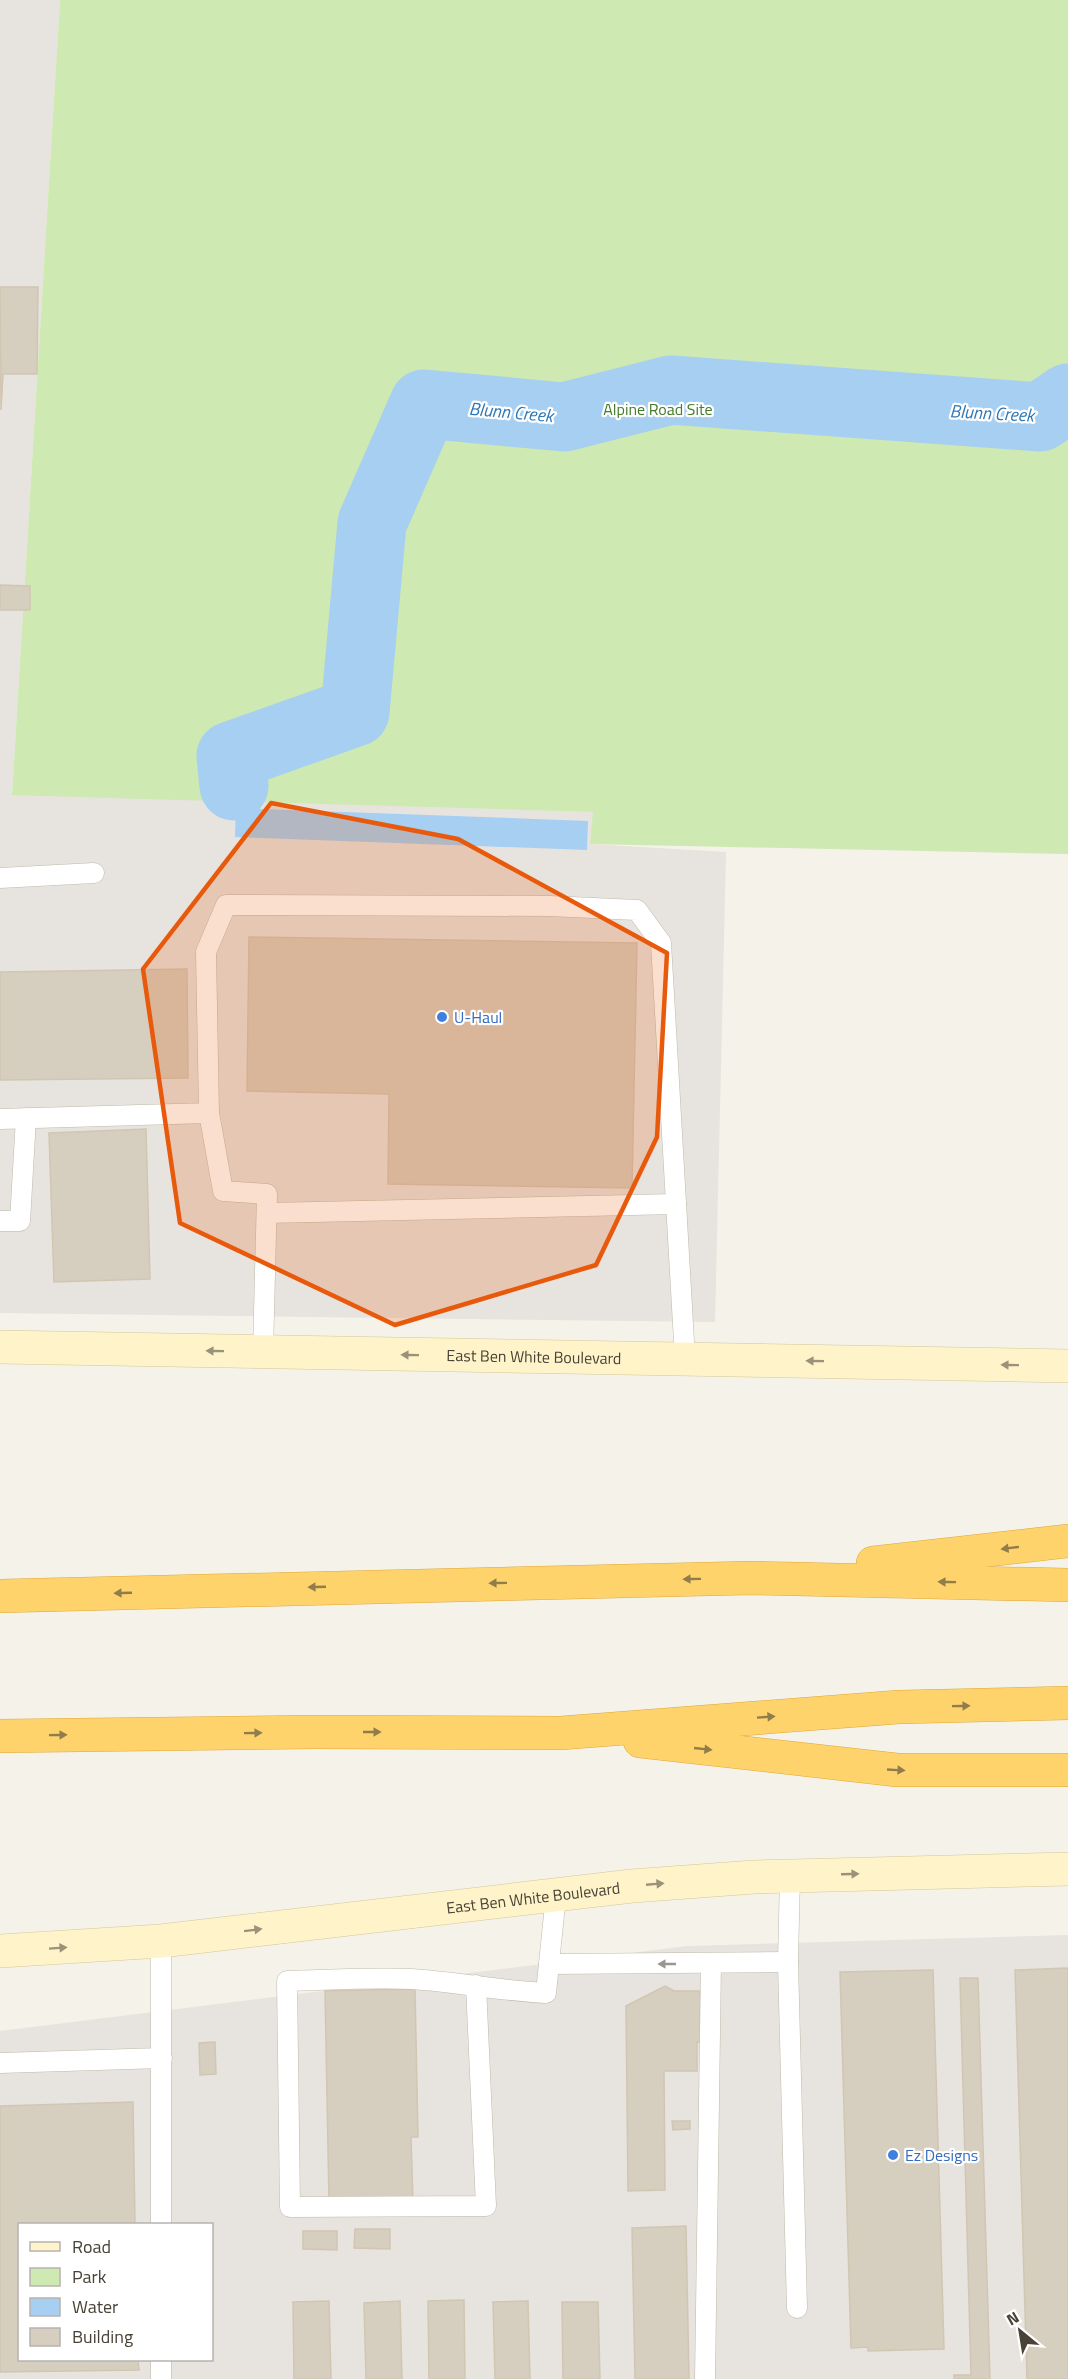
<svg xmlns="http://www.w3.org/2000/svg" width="1068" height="2379" viewBox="0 0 1068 2379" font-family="'Titillium Web',sans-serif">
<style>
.industrial{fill:#e7e3de;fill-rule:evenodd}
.green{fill:#cee9b2}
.water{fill:#a6cff1}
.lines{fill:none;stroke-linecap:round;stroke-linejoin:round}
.river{stroke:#a6cff1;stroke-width:69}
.building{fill:#d6cebe;stroke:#d1c6b2;stroke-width:1.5}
.service-casing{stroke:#c0baab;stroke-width:21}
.secondary-casing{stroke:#d4c799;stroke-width:34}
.motorway-casing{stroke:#dea83a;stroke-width:34}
.service{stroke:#fff;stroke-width:20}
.secondary{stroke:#fff4c9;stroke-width:33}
.motorway{stroke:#fed36b;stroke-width:33}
.oneway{fill:#9a9279}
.oneway2{fill:#917c4c}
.oneway3{fill:#9a9791}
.marked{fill:#e8590c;fill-opacity:0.2;stroke:#e8590c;stroke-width:4.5;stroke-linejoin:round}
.shop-dot{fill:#3f7fe0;stroke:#fff;stroke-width:2}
.labels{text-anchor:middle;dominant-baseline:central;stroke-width:4.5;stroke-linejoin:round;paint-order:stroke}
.park-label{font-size:16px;fill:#457b2a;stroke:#fff}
.shop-label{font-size:16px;fill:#366cbe;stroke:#fff;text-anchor:start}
.street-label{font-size:16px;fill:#484237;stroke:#fff}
.water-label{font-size:18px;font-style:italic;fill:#2f77b5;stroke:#fff}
</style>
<rect width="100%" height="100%" fill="#f4f2e9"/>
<g class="industrial">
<polygon points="0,0 60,0 12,794 594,812 590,844 726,852 715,1322 0,1313"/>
<path d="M1068,1935V2379H0V2031L688,1946ZM20,2224H212V2360H20Z"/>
</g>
<polygon class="green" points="60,0 1068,0 1068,854 590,844 593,812 12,795"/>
<polygon class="water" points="236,808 588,821 587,850 235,837"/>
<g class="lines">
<polyline class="river" points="234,786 231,756 355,712 372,523 424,404 564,417 671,390 1040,417 1068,398"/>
</g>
<g class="building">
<polygon points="0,287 38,287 37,374 3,374 1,410"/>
<polygon points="0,585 30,586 30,610 0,610"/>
<polygon points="249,937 637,943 632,1188 388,1184 389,1094 247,1091"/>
<polygon points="187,969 188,1078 0,1080 0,972"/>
<polygon points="146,1129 150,1279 54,1282 49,1133"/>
<polygon points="1068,1968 1068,2379 1027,2379 1015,1970"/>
<polygon points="933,1970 944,2349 868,2351 868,2347 851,2348 840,1972"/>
<polygon points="960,1978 978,1978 990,2379 954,2379 954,2375 971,2375"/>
<polygon points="665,1986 674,1991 700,1991 701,2042 697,2042 697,2071 664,2071 665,2190 628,2191 626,2006"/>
<polygon points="415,1989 418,2137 411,2137 413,2201 329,2202 325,1991"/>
<polygon points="215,2042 216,2074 200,2075 199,2043"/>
<polygon points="133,2102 135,2224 20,2224 20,2360 138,2360 139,2370 0,2372 0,2106"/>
<polygon points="672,2121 690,2121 690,2129 673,2130"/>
<polygon points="686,2226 689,2379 635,2379 632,2228"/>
<polygon points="355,2229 390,2229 390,2249 354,2248"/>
<polygon points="303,2231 337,2231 337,2250 303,2249"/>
<polygon points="464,2300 465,2379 429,2379 428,2301"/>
<polygon points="329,2301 331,2379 294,2379 293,2302"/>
<polygon points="400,2301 402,2379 366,2379 364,2303"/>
<polygon points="528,2301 530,2379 495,2379 493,2302"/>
<polygon points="562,2302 598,2302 600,2379 563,2379"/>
</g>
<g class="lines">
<defs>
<g id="service">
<polyline points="0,878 94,873"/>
<polyline points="209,1113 223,1191 267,1194 263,1352"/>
<polyline points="0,1119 209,1113 206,952 226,905 549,906 637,910 661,943 685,1359"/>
<polyline points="267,1213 676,1204"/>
<polyline points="0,1221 20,1221 26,1118"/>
<polyline points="790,1876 788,1962 797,2308"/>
<polyline points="161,1941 161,2224"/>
<polyline points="549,1964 788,1962"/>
<path d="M476,1985L486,2206L290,2207L287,1981C329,1980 371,1977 412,1979C457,1982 501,1991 546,1993L556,1895"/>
<polyline points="0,2063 162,2058"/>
<polyline points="161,2379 161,2360"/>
<polyline points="705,2379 711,1963"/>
</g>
<g id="secondary">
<path id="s1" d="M0,1347L1068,1366"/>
<path id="s2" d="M0,1951L161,1941L632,1886L754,1877L1068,1869"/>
</g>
<g id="motorway">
<polyline points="873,1563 1068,1541"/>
<polyline points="0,1596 751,1578 1068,1585"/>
<polyline points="0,1736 314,1732 561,1733 899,1707 1068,1703"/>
<polyline points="640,1741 897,1770 1068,1770"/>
</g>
</defs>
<use href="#service" class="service-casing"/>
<use href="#secondary" class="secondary-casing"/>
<use href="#motorway" class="motorway-casing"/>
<use href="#service" class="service"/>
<use href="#secondary" class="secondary"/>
<use href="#motorway" class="motorway"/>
</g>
<defs><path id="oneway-solid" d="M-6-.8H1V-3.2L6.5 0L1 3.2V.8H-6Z" transform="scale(1.5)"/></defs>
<g class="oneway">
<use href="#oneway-solid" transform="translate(215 1351) rotate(-179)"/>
<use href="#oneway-solid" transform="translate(410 1355) rotate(-179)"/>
<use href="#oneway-solid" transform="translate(815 1361) rotate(-179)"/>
<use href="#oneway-solid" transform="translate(1010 1365) rotate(-179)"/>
<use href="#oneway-solid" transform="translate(850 1874) rotate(-2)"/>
<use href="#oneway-solid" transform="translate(655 1884) rotate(-5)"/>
<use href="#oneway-solid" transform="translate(253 1930) rotate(-7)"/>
<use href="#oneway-solid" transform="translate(58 1948) rotate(-4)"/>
</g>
<g class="oneway2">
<use href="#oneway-solid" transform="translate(1010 1548) rotate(173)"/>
<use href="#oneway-solid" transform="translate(692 1579) rotate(179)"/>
<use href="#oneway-solid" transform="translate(947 1582) rotate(-179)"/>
<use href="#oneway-solid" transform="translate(498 1583) rotate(179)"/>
<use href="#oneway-solid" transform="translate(317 1587) rotate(178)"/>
<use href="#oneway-solid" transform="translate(123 1593) rotate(178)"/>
<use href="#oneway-solid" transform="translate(961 1706) rotate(-1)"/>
<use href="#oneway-solid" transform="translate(766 1717) rotate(-4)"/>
<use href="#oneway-solid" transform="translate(372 1732)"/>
<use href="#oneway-solid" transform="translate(253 1733) rotate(-1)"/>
<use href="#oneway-solid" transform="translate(58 1735) rotate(-1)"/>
<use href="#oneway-solid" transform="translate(703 1749) rotate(6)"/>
<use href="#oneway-solid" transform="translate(896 1770) rotate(3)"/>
</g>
<use class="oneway3" href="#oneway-solid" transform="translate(667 1964) rotate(180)"/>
<path class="marked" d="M271,803L458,839L667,953L657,1137L596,1265L395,1325L180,1223L143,969Z"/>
<g class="shop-dot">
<circle cx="442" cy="1017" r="6"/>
<circle cx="893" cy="2155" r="6"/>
</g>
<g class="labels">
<g class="park-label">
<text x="658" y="409">Alpine Road Site</text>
</g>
<g class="shop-label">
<text x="454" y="1017">U-Haul</text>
<text x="905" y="2155">Ez Designs</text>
</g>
<g class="street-label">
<text stroke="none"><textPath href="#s1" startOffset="534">East Ben White Boulevard</textPath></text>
<text stroke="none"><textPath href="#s2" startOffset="536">East Ben White Boulevard</textPath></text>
</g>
<g class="water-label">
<text transform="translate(511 412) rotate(5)">Blunn Creek</text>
<text transform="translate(992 413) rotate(3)">Blunn Creek</text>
</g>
</g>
<rect x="18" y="2223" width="195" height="138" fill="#ffffff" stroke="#b6b3af" stroke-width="1.5"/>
<rect x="30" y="2242" width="30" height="9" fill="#fff4c9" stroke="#b6b3af" stroke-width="1.5"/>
<text x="72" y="2253" font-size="18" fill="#484237">Road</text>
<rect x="30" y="2268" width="30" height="18" fill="#cee9b2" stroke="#b6b3af" stroke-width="1.5"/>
<text x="72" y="2283" font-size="18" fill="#484237">Park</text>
<rect x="30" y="2298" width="30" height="18" fill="#a6cff1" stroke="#b6b3af" stroke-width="1.5"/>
<text x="72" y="2313" font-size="18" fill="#484237">Water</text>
<rect x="30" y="2328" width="30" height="18" fill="#d6cebe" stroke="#b6b3af" stroke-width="1.5"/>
<text x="72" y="2343" font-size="18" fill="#484237">Building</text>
<g transform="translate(1020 2331) rotate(330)" stroke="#ffffff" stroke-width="4.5" paint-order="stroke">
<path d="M0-4.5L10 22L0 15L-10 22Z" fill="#484237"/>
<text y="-9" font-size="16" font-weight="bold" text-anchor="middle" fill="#484237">N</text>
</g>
</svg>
